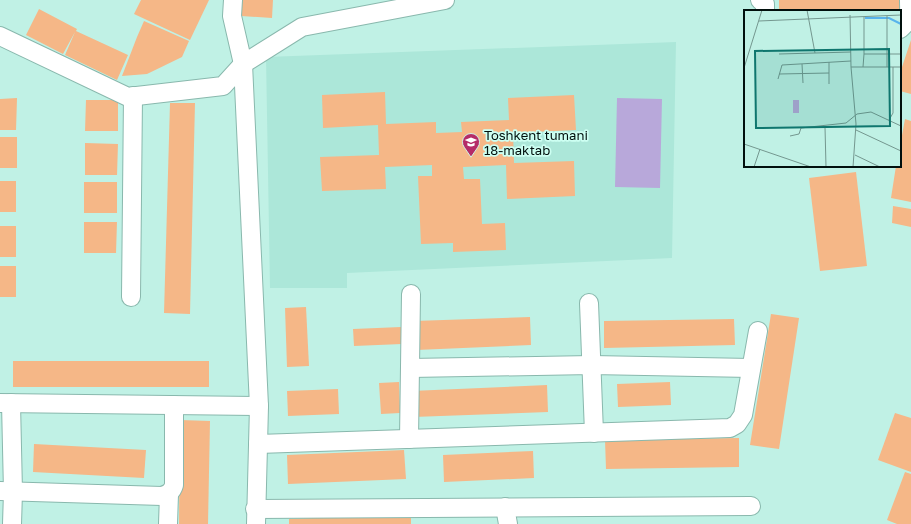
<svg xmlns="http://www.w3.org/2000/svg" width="911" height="524" viewBox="0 0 911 524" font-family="'Golos Text',sans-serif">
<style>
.built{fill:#ace7d9}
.green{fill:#b8a8da}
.building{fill:#f5b787}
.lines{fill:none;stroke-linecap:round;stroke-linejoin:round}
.minor-casing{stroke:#89b8ad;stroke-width:20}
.minor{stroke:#fff;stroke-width:18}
.labels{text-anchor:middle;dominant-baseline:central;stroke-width:3.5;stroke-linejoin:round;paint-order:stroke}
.poi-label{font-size:13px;fill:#01100d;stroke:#cdfff2;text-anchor:start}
.inset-river{fill:none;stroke:#58b3ec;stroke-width:2}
.inset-road{fill:none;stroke:#74978f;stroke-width:1}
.view{fill:#0f766e;fill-opacity:0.15;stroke:#0f766e;stroke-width:2}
.inset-edge{fill:none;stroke:#01100d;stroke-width:2}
</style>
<rect width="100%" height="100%" fill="#c0f1e5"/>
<polygon class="built" points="676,42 672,258 347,273 347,288 270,288 266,57"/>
<polygon class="green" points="617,98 662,99 660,188 615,187"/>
<g class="building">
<polygon points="141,0 209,0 190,40 134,14"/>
<polygon points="242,0 273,0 272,18 241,16"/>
<polygon points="779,0 904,0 904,9 779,10"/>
<polygon points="39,9 77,29 76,31 128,55 117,80 65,55 75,32 63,54 26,35"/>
<polygon points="144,21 189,41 182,57 147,74 122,76 137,37"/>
<polygon points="911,40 911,94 900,91 900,73"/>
<polygon points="385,92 386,124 436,122 436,133 462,132 461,122 509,120 508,98 574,95 576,130 513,133 514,163 574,161 575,196 507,199 506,165 463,167 464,179 480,179 482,224 505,223 506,250 453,252 453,243 421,244 418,176 432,176 432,165 385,167 386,189 322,191 320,157 379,155 378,125 323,128 322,95"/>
<polygon points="17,98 16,130 0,130 0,99"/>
<polygon points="86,100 118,100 118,131 85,131"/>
<polygon points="170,103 195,103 190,314 164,313"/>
<polygon points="905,119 911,121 911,202 891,198 896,166 900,166 900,146"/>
<rect x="0" y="137" width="17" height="31"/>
<polygon points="85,143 118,144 117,175 85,175"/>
<polygon points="856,172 867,266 820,271 809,178"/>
<rect x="0" y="181" width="16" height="31"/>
<rect x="84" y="182" width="33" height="31"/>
<polygon points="893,206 911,209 911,227 892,223"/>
<polygon points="84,222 117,222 116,253 84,253"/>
<rect x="0" y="226" width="16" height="31"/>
<rect x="0" y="266" width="16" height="31"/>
<polygon points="306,307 309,366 287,367 285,308"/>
<polygon points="771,314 799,318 779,449 750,445"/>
<polygon points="530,317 531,345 416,350 414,321"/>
<polygon points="734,319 735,345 604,348 604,321"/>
<polygon points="401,327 402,344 354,346 353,329"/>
<rect x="13" y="361" width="196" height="26"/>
<polygon points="399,382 400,413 381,414 379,383"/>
<polygon points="670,382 671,405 618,407 617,384"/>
<polygon points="547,385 548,412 413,417 411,391"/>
<polygon points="338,389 339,414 288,416 287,391"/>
<polygon points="895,413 911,418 911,472 878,460"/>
<polygon points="180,420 210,421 208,524 179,524"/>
<polygon points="739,438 739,467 606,469 605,440"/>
<polygon points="34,444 146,450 144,478 33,472"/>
<polygon points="404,450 406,479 288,484 287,455"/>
<polygon points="533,451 534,478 444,482 443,455"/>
<polygon points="905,472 911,474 911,524 897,524 887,520"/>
<polygon points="411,514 411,524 289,524 289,519"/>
</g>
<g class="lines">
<defs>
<g id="minor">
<polyline points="233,0 232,16 243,64 259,406 256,524"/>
<polyline points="760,0 765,4 765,11"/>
<path d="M900,29C911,20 909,12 909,0"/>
<polyline points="0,36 128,97 223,86 243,64 302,27 445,0"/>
<polyline points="131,297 133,96"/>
<polyline points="589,303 594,433"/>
<polyline points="410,368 592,365 751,368"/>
<polyline points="0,403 259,406"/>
<polyline points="11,403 13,492 12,524"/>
<polyline points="409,439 411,294"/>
<polyline points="258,444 730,428 737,424 743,415 758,331"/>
<path d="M0,491L162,496C168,494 172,492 174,485V405"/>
<polyline points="505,507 508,524"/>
<polyline points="255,509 751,506"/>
<polyline points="168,524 169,494"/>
</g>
</defs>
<use href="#minor" class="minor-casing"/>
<use href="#minor" class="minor"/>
</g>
<defs>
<symbol id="school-pin" viewBox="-11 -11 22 30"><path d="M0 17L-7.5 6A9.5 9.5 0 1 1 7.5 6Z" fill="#b52b68" stroke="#cdfff2"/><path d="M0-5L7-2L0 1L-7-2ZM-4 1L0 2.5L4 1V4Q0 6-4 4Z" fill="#fff"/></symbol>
</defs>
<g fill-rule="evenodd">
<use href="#school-pin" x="461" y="132" width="20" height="27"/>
</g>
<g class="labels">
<g class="poi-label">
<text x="484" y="135">Toshkent tumani<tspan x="484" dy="15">18-maktab</tspan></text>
</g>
</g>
<g transform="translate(744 10)">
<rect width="157" height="157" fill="#c0f1e5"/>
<path d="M49,90H55V103H49Z" fill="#b8a8da"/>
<path class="inset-river" d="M121,8H145L157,14"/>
<path class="inset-road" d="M63,0L71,43M106,5L107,57L112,114L109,157M143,6V57M15,11L157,5M35,44L107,42M120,44V7M85,52V74M58,54L59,73M107,57H157M119,57L120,44H157M0,58L18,0M35,64L85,63M34,69L38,55L107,51M145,110L149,103V57M81,117L82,157M112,120L157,141M46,126L55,124L57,118L102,113L113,104L127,102L157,116M0,134L67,157M111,145L136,157M10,157L16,139"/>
<path class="view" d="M145,39L146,116L12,118L11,41Z"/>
<rect width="157" height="157" class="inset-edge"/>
</g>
</svg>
